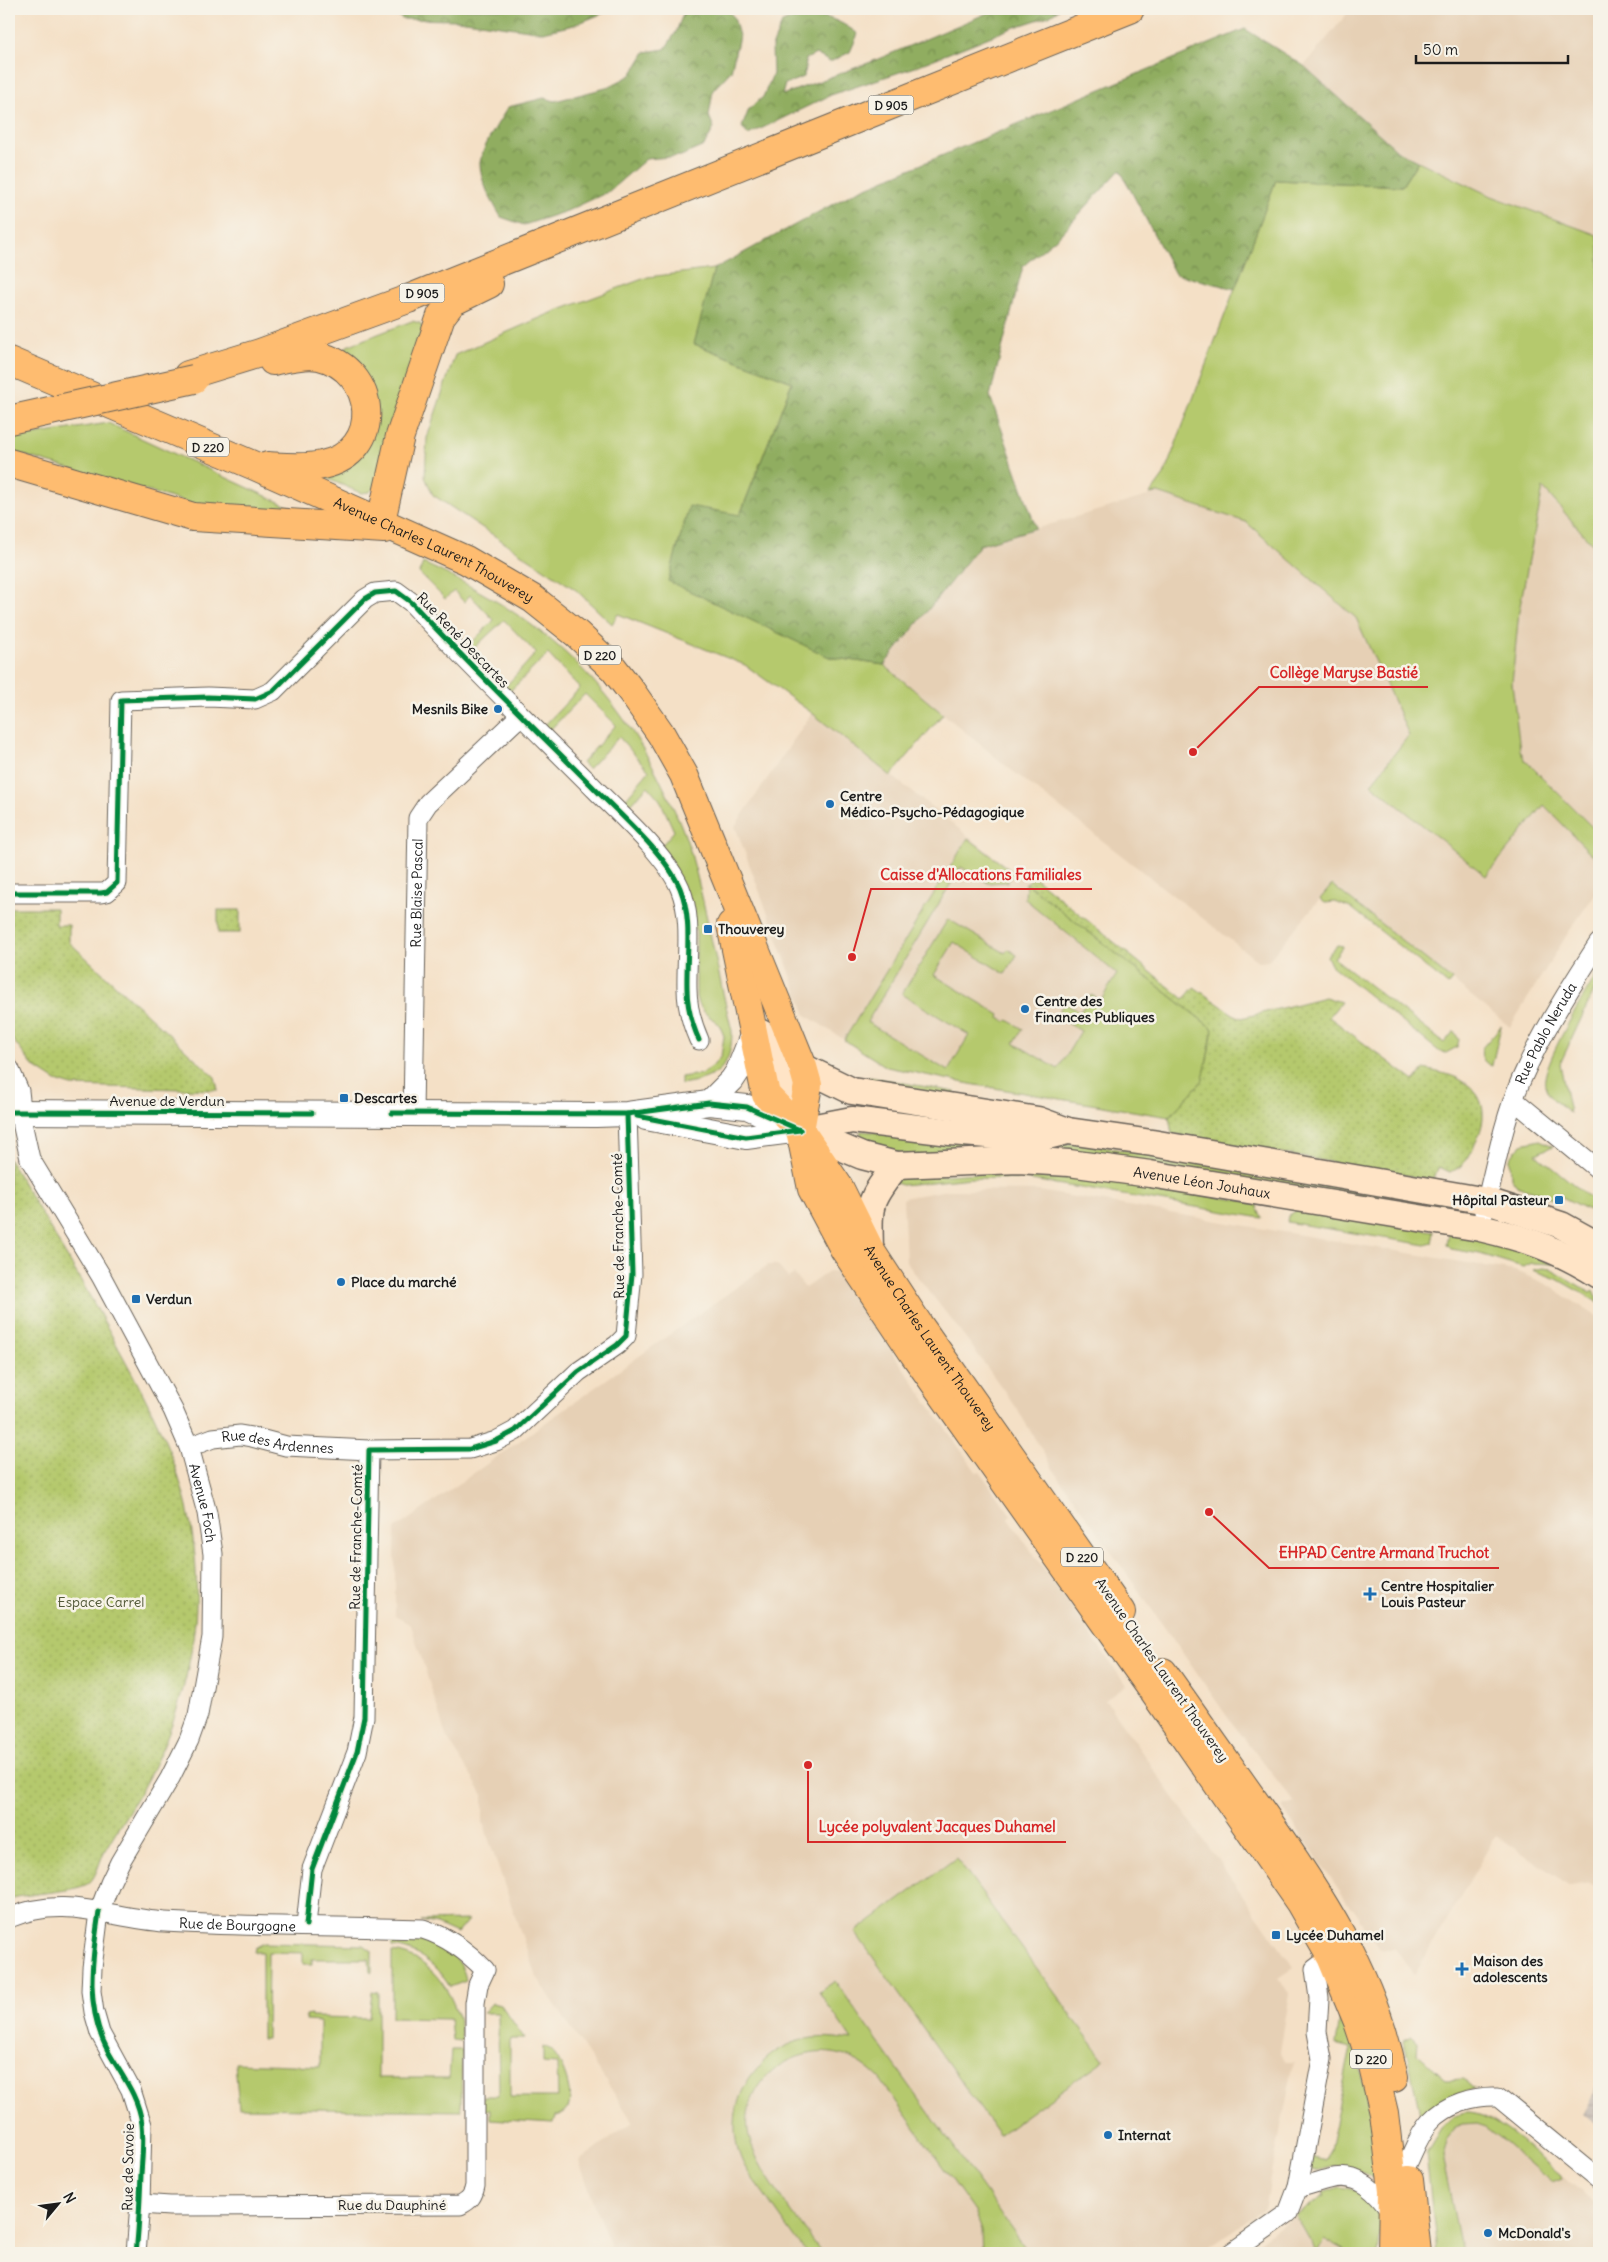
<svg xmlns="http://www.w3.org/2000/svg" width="1608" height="2262" viewBox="0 0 1608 2262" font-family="Delius,sans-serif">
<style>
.built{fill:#e6d0b5}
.industrial{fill:url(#industrial-grid)}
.green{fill:#b5c96d;stroke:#687244}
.forest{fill:url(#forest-crowns);stroke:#56643e}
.park{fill:url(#park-dots);stroke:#687244}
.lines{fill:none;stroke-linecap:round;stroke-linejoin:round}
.minor-casing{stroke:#686158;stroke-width:21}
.tertiary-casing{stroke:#686158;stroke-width:26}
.secondary-casing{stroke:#686158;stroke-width:29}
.primary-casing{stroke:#686158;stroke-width:30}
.minor{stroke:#fff;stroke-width:19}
.tertiary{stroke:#fff;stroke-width:24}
.secondary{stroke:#ffe4c6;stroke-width:26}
.primary{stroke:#febc70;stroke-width:28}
.primary-bridge-casing{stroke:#686158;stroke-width:30;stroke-linecap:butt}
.primary-bridge{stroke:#febc70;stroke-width:28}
.cycleway-casing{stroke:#f7f3e8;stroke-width:8}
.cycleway{stroke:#00873e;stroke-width:5}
.poi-dot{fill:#1f6fb2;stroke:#f7f3e8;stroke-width:2}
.labels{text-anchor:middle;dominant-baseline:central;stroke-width:5;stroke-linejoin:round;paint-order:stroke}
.shield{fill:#f7f3e8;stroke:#5e5c59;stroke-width:1}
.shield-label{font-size:12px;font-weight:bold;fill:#1c1c1c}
.street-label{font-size:14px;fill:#1c1c1c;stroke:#f7f3e8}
.poi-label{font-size:14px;font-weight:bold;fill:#1c1c1c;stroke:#f7f3e8;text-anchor:start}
.park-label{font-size:14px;fill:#525938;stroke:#f7f3e8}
.leader{fill:none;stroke:#d62828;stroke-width:2}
.callout-dot{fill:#d62828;stroke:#f7f3e8;stroke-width:2}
.callout-label{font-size:15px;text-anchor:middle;font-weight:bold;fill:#d62828;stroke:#f7f3e8;stroke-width:5;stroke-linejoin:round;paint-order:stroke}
</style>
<defs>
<pattern id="industrial-grid" width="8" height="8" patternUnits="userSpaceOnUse" patternTransform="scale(1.25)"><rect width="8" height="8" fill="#ccc2b9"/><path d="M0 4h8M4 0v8" fill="none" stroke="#afa69e"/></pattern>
<pattern id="forest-crowns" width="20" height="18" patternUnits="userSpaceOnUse" patternTransform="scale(1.25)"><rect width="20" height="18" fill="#90ad60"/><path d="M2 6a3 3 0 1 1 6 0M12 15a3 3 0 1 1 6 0" fill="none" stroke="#758c4e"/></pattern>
<pattern id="park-dots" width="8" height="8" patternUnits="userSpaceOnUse" patternTransform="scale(1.25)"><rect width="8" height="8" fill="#b5c96d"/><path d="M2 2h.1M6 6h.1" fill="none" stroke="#9bac5e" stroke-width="1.8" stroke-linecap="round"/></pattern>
</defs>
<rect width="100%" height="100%" fill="#f7f3e8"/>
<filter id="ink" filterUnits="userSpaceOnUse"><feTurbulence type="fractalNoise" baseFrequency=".02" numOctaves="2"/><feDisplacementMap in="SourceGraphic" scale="10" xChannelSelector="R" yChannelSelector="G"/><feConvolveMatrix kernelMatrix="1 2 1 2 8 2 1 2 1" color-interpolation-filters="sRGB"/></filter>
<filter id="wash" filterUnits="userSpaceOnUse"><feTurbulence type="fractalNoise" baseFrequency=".0096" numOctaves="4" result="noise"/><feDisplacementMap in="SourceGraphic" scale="20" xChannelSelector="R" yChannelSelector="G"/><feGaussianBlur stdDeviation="1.12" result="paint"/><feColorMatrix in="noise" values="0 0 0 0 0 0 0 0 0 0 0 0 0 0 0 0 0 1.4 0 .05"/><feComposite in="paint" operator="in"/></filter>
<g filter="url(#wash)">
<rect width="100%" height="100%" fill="#f4e0c6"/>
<g class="built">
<polygon points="1351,9 1599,9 1599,242 1597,235 1489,195 1398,151 1304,66"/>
<polygon points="1543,488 1599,552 1599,834 1525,761 1520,750 1512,683 1519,611"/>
<polygon points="1158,493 1246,522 1356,618 1409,735 1371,784 1544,805 1599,862 1599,888 1568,933 1510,1027 1332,884 1268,961 1259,962 1010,769 884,665 980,545"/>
<polygon points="812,713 1213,1029 1169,1117 970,1084 886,1067 806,1015 735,826"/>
<polygon points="948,1190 1039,1191 1515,1271 1547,1284 1599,1318 1599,1889 1590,1883 1570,1886 1496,1835 1414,1976 1394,1947 1387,1950 1380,1949 1282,1807 1295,1803 1229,1719 1053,1469 1016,1407 965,1337 906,1262 903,1198"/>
<polygon points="768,1265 777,1265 788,1278 794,1274 805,1288 829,1271 836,1272 977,1473 980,1472 1011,1515 1008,1518 1126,1685 1105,1700 1294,1968 1278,1979 1290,1993 1280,2052 1286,2062 1294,2062 1265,2208 1200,2253 612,2253 579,2161 633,2122 535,1974 483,1823 483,1795 446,1736 411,1625 395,1616 395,1529"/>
<polygon points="1465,2113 1479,2114 1493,2119 1599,2206 1599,2253 1445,2253 1426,2168 1426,2153 1441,2128 1455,2116"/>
<polygon points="1327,2193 1365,2253 1243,2253"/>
</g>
<polygon class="industrial" points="1599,2079 1599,2128 1583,2114"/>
<g class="green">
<polygon points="1418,161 1489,195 1597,235 1599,242 1599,552 1543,488 1519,611 1512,683 1520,750 1525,760 1599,834 1599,862 1544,805 1486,876 1371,784 1409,735 1356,618 1246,522 1158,493 1150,494 1164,475 1276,180 1402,186"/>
<polygon points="714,269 695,344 792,382 740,515 829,657 884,665 943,714 891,776 812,713 745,665 618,614 612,624 576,590 433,495 425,477 427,438 455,355 549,314 648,277"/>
<polygon points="412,321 420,323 423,329 376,485 370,492 361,493 328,479 326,474 359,455 345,350 347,346"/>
<polygon points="108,423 292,508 296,516 213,510 9,451 9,440 14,438"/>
<path d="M423,563C529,611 602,669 657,774C669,798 682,824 690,850C707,910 717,971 732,1031C732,1069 716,1079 681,1084V1077L701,1074L712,1067L721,1056L724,1036L719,1024L706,1014L698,1004L696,997V932L661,846L674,831L660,800L648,786L628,807L623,802L649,771L619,737L588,769L582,763L616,725L585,694L548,732L543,727L580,688L548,654L508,693L504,688L536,653L504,620L471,651L467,647L494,620L470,595L464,602L454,591L445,599L419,573Z"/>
<polygon points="968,838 1015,874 1007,882 988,883 961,867 867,1022 948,1071 969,1035 902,994 948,919 1005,953 1008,949 1017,955 1005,974 954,942 934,975 1000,1015 999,1018 1006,1022 1008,1020 1023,1029 1014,1043 1058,1069 1081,1031 1056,1016 1064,1003 1080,1012 1091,995 1101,1000 1117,974 1025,899 1026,883 1213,1029 1203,1080 1169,1117 970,1084 887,1067 844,1040"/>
<polygon points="1332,885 1452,980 1448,985 1353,909 1335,902 1325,903 1320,899"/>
<polygon points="1337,945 1343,946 1334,958 1444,1043 1454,1031 1459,1040 1457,1047 1446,1053 1440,1052 1331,965 1327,956"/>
<path d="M1599,971V980L1560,1064L1570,1113C1560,1105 1548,1098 1545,1085C1540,1066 1588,989 1599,971Z"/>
<path d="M1501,1026L1492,1065V1066C1483,1063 1480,1056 1482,1048Z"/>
<polygon points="870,1077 955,1092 955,1101 863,1080"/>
<polygon points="860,1131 1091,1145 1440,1201 1439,1211 909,1155 864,1144"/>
<polygon points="1540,1140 1553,1146 1536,1154 1599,1205 1599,1225 1595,1223 1598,1215 1556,1194 1551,1199 1538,1192 1517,1186 1511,1178 1510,1158 1515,1151 1522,1144"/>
<polygon points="1041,1169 1256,1203 1262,1218 1026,1179 971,1178 902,1185 893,1182 899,1178"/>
<polygon points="1297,1210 1434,1231 1432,1243 1426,1245 1287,1222 1288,1216"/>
<polygon points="1449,1233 1496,1241 1553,1264 1532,1263 1523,1267 1480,1254 1451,1249 1447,1245"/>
<polygon points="1543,1268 1550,1269 1590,1292 1593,1290 1599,1303 1557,1279 1533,1270"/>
<polygon points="956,1858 1104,2060 999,2135 855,1932"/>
<polygon points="468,1920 457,1933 437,1924 421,1921"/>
<path d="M392,1937C422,1940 461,1944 466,1981L450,1987C436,1965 419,1950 392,1947Z"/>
<polygon points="264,1943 364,1945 372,1951 372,1972 370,1971 369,1959 312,1959 312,1964 303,1964 303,1953 268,1952 267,2039 262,2039 262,1952 254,1952 255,1948"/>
<path d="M392,1952C434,1956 460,2001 462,2041L452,2040L450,2019L392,2018Z"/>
<path d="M835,1981L1029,2253H1002L1001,2251L1000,2253H983L982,2231L975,2212L880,2079C868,2067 857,2059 842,2055C795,2042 742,2081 748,2131C752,2166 800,2222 822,2253H806C792,2234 778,2214 764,2194C755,2182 745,2170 740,2156C722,2104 754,2051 806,2039C822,2036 837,2038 852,2040L819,1992Z"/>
<polygon points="372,1991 378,1992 378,2078 449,2078 451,2050 462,2050 461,2111 239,2108 235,2063 320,2066 320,2022 306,2021 305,2015 311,2014 311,2017 369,2018"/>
<path d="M492,2003L501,2005L525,2039H510V2097H558L557,2064L543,2063V2046C560,2050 575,2094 568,2108C565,2113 560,2115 555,2116L553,2123L490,2119V2110H484L483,2096H499L498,2013H483Z"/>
<path d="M1341,2012L1358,2061L1371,2117L1379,2178L1376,2180C1363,2171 1349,2165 1333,2167C1325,2168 1321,2172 1313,2169L1311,2166V2156L1327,2160L1351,2048L1336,2044Z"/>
<polygon points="1411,2036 1418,2041 1417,2054 1446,2080 1463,2079 1474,2089 1455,2096 1421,2119 1404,2040"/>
<path d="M1465,2113C1495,2111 1537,2156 1561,2175V2178L1551,2182L1499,2137L1486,2127L1477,2124L1462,2125L1455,2129L1446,2140L1442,2155L1462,2253H1437L1426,2153L1441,2128L1455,2116Z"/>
<path d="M1339,2187C1357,2188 1375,2198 1380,2218C1382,2228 1379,2243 1378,2253H1348L1324,2239L1316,2253H1310L1315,2249L1296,2216L1324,2196L1323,2193Z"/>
</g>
<g class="forest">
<polygon points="391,9 607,9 606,12 574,25 543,32 458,20 402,19"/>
<path d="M685,9H726L734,17L739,36L731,71L713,90L709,116L714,128L704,146L681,156L646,159L608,192L567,211L524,225L501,217C492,201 480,182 480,163C481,149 500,120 508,107L544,98L555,101L606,88L631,75L645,52L665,49L676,32Z"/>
<path d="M997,9H1059L1049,16L1012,28L909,69L831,95L748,135L742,127L749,109L763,97L773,74L772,47L782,23C811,11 832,14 858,34L850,52L830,62L816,54L806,59L804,77L785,84L782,95L871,62Z"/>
<polygon points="1245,29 1304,66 1398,151 1418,161 1402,186 1276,180 1235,289 1175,274 1120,170 1059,236 1023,266 990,396 1036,528 980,545 884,665 829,657 668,581 689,506 740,515 792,382 694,344 714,269 857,191"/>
</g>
<g class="park">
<path d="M1034,877L1184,999L1194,987L1233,1014L1242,1018L1325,997L1341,1002L1329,1017L1414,1081L1424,1069C1436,1072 1451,1074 1461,1080C1488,1096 1487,1120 1475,1144C1469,1158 1464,1167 1450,1172L1439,1167L1432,1180L1172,1134L1169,1117L1203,1080L1213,1029L1026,883Z"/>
<polygon points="9,908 56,908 56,925 69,925 69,942 215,1077 218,1090 72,1086 56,1081 33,1066 9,1035"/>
<rect x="218" y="910" width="22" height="23"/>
<path d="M9,1159C46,1222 85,1285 119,1349C143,1393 167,1437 181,1485C214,1593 192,1706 135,1801C125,1818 114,1834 105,1850C100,1860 97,1875 90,1882C80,1892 27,1893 9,1899Z"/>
</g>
</g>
<g filter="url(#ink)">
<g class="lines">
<defs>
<g id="minor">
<path d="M9,893H101L107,892L117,883L121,700L208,697L255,699L273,691L365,599L375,593L396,591L411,602C469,665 531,725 591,785C618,813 665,853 680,888C693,920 686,955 687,989C687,1007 692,1024 699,1040"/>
<path id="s1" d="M9,1068L19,1091L23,1127L30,1159L101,1276L173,1410L189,1447L207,1513L213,1554L212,1637L198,1715L189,1740L170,1778L120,1862L110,1883L99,1912L92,1968L91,1991L94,2012L100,2033L131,2090L142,2125L140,2204L136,2253"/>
<polyline points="1514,1100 1599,1170"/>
<path id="s2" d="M413,1113L418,818L428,803L520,716"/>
<path id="s3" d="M1484,1212C1495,1168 1503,1122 1521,1080C1542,1032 1571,986 1599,943"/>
<path id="s4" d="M189,1447L213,1438L240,1435L252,1437L286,1446L369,1450"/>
<path id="s5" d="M9,1918C64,1894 109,1918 165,1922C251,1927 337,1926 423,1929C448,1937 467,1951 485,1970L478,1985L475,2003V2186C473,2196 470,2200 460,2205L170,2206L140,2204"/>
<polyline points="306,1925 312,1869 357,1752 364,1717 369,1450 470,1449 496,1441 515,1431 578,1372 617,1345 626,1336 632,1274 627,1114"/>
<path d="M1407,2164C1414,2150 1419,2134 1430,2122C1446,2104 1474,2096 1498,2097L1599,2180"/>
<path d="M1298,2187C1309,2186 1318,2181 1329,2179C1359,2171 1378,2193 1393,2215"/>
<polyline points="1231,2253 1288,2213 1298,2187 1322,2059 1317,2032 1319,1998 1315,1969 1331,1957"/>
</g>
<g id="tertiary">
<polyline points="709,1103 732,1080 738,1071 753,1033"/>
<polyline points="9,1112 596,1115 627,1114 709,1103 747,1107 796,1129"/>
<polyline points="646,1118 746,1137 800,1130"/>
</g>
<g id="secondary">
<polyline points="761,1033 799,1130"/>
<polyline points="803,1067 852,1091 1038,1120 1068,1131 1152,1143 1487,1201 1561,1225 1599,1246"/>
<path id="s6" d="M800,1130L862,1156L897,1165L1018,1160L1069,1163L1150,1174L1480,1228C1527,1239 1558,1249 1599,1275"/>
<polyline points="800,1130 852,1120 950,1132 1036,1139 1068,1131"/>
<path d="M870,1250C869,1204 867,1202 897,1165"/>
</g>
<g id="primary">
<path id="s7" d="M9,361L255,466L466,560L533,599L577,634L614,669L631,691L661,734L684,775L803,1067L808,1085L800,1130L812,1189L844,1249L914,1354L1151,1688L1300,1903L1331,1957L1358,2022L1373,2067L1384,2113L1393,2190L1392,2253"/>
<polyline points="188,375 260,353 408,299 1130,9"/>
<polyline points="9,420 59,409"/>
<polyline points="9,463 193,517 384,529"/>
<path d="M268,466C285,467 305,469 322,465C385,452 378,370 319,356C304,353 288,358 273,361"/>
<polyline points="381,521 400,436 441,316 452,302 489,284"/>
<path id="s8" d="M731,925L766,1095L800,1130L839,1187L870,1250L919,1325L1121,1612"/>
<path d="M1163,1672C1194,1716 1226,1761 1257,1805C1318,1891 1374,1974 1394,2078"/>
<polyline points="1409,2180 1417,2253"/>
</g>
</defs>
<use href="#minor" class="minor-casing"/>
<use href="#tertiary" class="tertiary-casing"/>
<use href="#secondary" class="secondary-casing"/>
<use href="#primary" class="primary-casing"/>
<use href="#minor" class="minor"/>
<use href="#tertiary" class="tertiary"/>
<use href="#secondary" class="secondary"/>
<use href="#primary" class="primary"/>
<defs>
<polyline id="primary-bridge" points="59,409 194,379"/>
</defs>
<use href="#primary-bridge" class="primary-bridge-casing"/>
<use href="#primary-bridge" class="primary-bridge"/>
<defs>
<g id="cycleway">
<path d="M9,893H101L107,892L117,883L121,700L208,697L255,699L273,691L365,599L375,593L396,591L411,602C469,665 531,725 591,785C618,813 665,853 680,888C693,920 686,955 687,989C687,1007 692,1024 699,1040"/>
<polyline points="9,1112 312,1113"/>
<polyline points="392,1113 627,1114 709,1103 747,1107 800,1130"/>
<polyline points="637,1116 746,1137 800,1130"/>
<path d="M99,1912C92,1960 84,2007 109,2053C122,2076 139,2097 142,2124C144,2140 142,2158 141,2174C140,2200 139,2227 136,2253"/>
<polyline points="306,1925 312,1869 357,1752 364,1717 369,1450 470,1449 496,1441 515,1431 578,1372 617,1345 626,1336 632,1274 627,1114"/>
</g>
</defs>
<use href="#cycleway" class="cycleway-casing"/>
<use href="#cycleway" class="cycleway"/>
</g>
</g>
<g class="poi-dot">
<circle cx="498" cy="709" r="5"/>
<circle cx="830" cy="804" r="5"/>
<rect x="703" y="924" width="10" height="10" rx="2.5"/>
<circle cx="1025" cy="1009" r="5"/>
<rect x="339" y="1093" width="10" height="10" rx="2.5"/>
<rect x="1554" y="1195" width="10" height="10" rx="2.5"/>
<circle cx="341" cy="1282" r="5"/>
<rect x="131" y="1294" width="10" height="10" rx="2.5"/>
<path d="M1367.5 1586.5h5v5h5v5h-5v5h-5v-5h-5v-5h5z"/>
<rect x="1271" y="1930" width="10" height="10" rx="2.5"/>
<path d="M1459.5 1961.5h5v5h5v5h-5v5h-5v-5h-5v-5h5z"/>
<circle cx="1108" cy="2135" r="5"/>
<circle cx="1488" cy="2233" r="5"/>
</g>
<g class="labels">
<g class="shield">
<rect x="868.5" y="95.5" width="45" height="19" rx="4"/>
<rect x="399.5" y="283.5" width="45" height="19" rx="4"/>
<rect x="187" y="437.5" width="42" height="19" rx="4"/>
<rect x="579" y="645.5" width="42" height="19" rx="4"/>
<rect x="1061" y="1547.5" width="42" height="19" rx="4"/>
<rect x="1350" y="2049.5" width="42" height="19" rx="4"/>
</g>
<g class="shield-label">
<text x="891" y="105">D 905</text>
<text x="422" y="293">D 905</text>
<text x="208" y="447">D 220</text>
<text x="600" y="655">D 220</text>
<text x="1082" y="1557">D 220</text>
<text x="1371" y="2059">D 220</text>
</g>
<g class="street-label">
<text stroke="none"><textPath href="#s7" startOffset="465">Avenue Charles Laurent Thouverey</textPath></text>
<text transform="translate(463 640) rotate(46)">Rue René Descartes</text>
<text stroke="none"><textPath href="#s2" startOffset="220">Rue Blaise Pascal</textPath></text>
<text stroke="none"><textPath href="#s3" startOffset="190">Rue Pablo Neruda</textPath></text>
<text x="167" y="1101">Avenue de Verdun</text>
<text stroke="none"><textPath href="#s6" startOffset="410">Avenue Léon Jouhaux</textPath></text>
<text transform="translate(618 1226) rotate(-91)">Rue de Franche-Comté</text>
<text stroke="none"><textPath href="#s8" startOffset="468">Avenue Charles Laurent Thouverey</textPath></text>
<text stroke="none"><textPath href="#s4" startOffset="91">Rue des Ardennes</textPath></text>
<text stroke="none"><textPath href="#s1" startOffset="481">Avenue Foch</textPath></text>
<text transform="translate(356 1537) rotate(-89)">Rue de Franche-Comté</text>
<text transform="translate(1162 1670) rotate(55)">Avenue Charles Laurent Thouverey</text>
<text stroke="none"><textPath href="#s5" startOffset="231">Rue de Bourgogne</textPath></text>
<text transform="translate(128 2167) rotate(-89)">Rue de Savoie</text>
<text x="392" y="2205">Rue du Dauphiné</text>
</g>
<g class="poi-label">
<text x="488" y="709" text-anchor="end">Mesnils Bike</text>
<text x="840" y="796">Centre<tspan x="840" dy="16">Médico-Psycho-Pédagogique</tspan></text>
<text x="718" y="929">Thouverey</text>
<text x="1035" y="1001">Centre des<tspan x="1035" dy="16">Finances Publiques</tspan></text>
<text x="354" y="1098">Descartes</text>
<text x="1549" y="1200" text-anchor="end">Hôpital Pasteur</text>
<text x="351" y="1282">Place du marché</text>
<text x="146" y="1299">Verdun</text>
<text x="1381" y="1586">Centre Hospitalier<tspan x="1381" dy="16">Louis Pasteur</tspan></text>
<text x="1286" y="1935">Lycée Duhamel</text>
<text x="1473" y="1961">Maison des<tspan x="1473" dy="16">adolescents</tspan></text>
<text x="1118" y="2135">Internat</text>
<text x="1498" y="2233">McDonald's</text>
</g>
<g class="park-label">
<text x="101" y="1602">Espace Carrel</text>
</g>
</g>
<path class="leader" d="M1193 752L1259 687H1428M852 957L871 889H1092M1209 1512L1269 1568H1499M808 1765L808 1842H1066"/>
<g class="callout-dot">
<circle cx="1193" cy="752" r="5"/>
<circle cx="852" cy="957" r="5"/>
<circle cx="1209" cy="1512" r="5"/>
<circle cx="808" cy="1765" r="5"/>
</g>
<g class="callout-label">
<text x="1344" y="678">Collège Maryse Bastié</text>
<text x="981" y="880">Caisse d'Allocations Familiales</text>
<text x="1384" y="1558">EHPAD Centre Armand Truchot</text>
<text x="937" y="1832">Lycée polyvalent Jacques Duhamel</text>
</g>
<rect width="1608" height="2262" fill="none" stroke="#f7f3e8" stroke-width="30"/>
<g transform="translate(58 2204) rotate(61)" stroke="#f7f3e8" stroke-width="4" paint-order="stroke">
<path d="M0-4L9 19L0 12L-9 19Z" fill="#1c1c1c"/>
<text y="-8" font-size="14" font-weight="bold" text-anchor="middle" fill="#1c1c1c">N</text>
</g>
<path d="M1416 55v8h152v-8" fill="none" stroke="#1c1c1c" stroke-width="2.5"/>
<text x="1423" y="55" font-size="15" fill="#1c1c1c" stroke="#f7f3e8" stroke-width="4" paint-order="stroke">50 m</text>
</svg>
